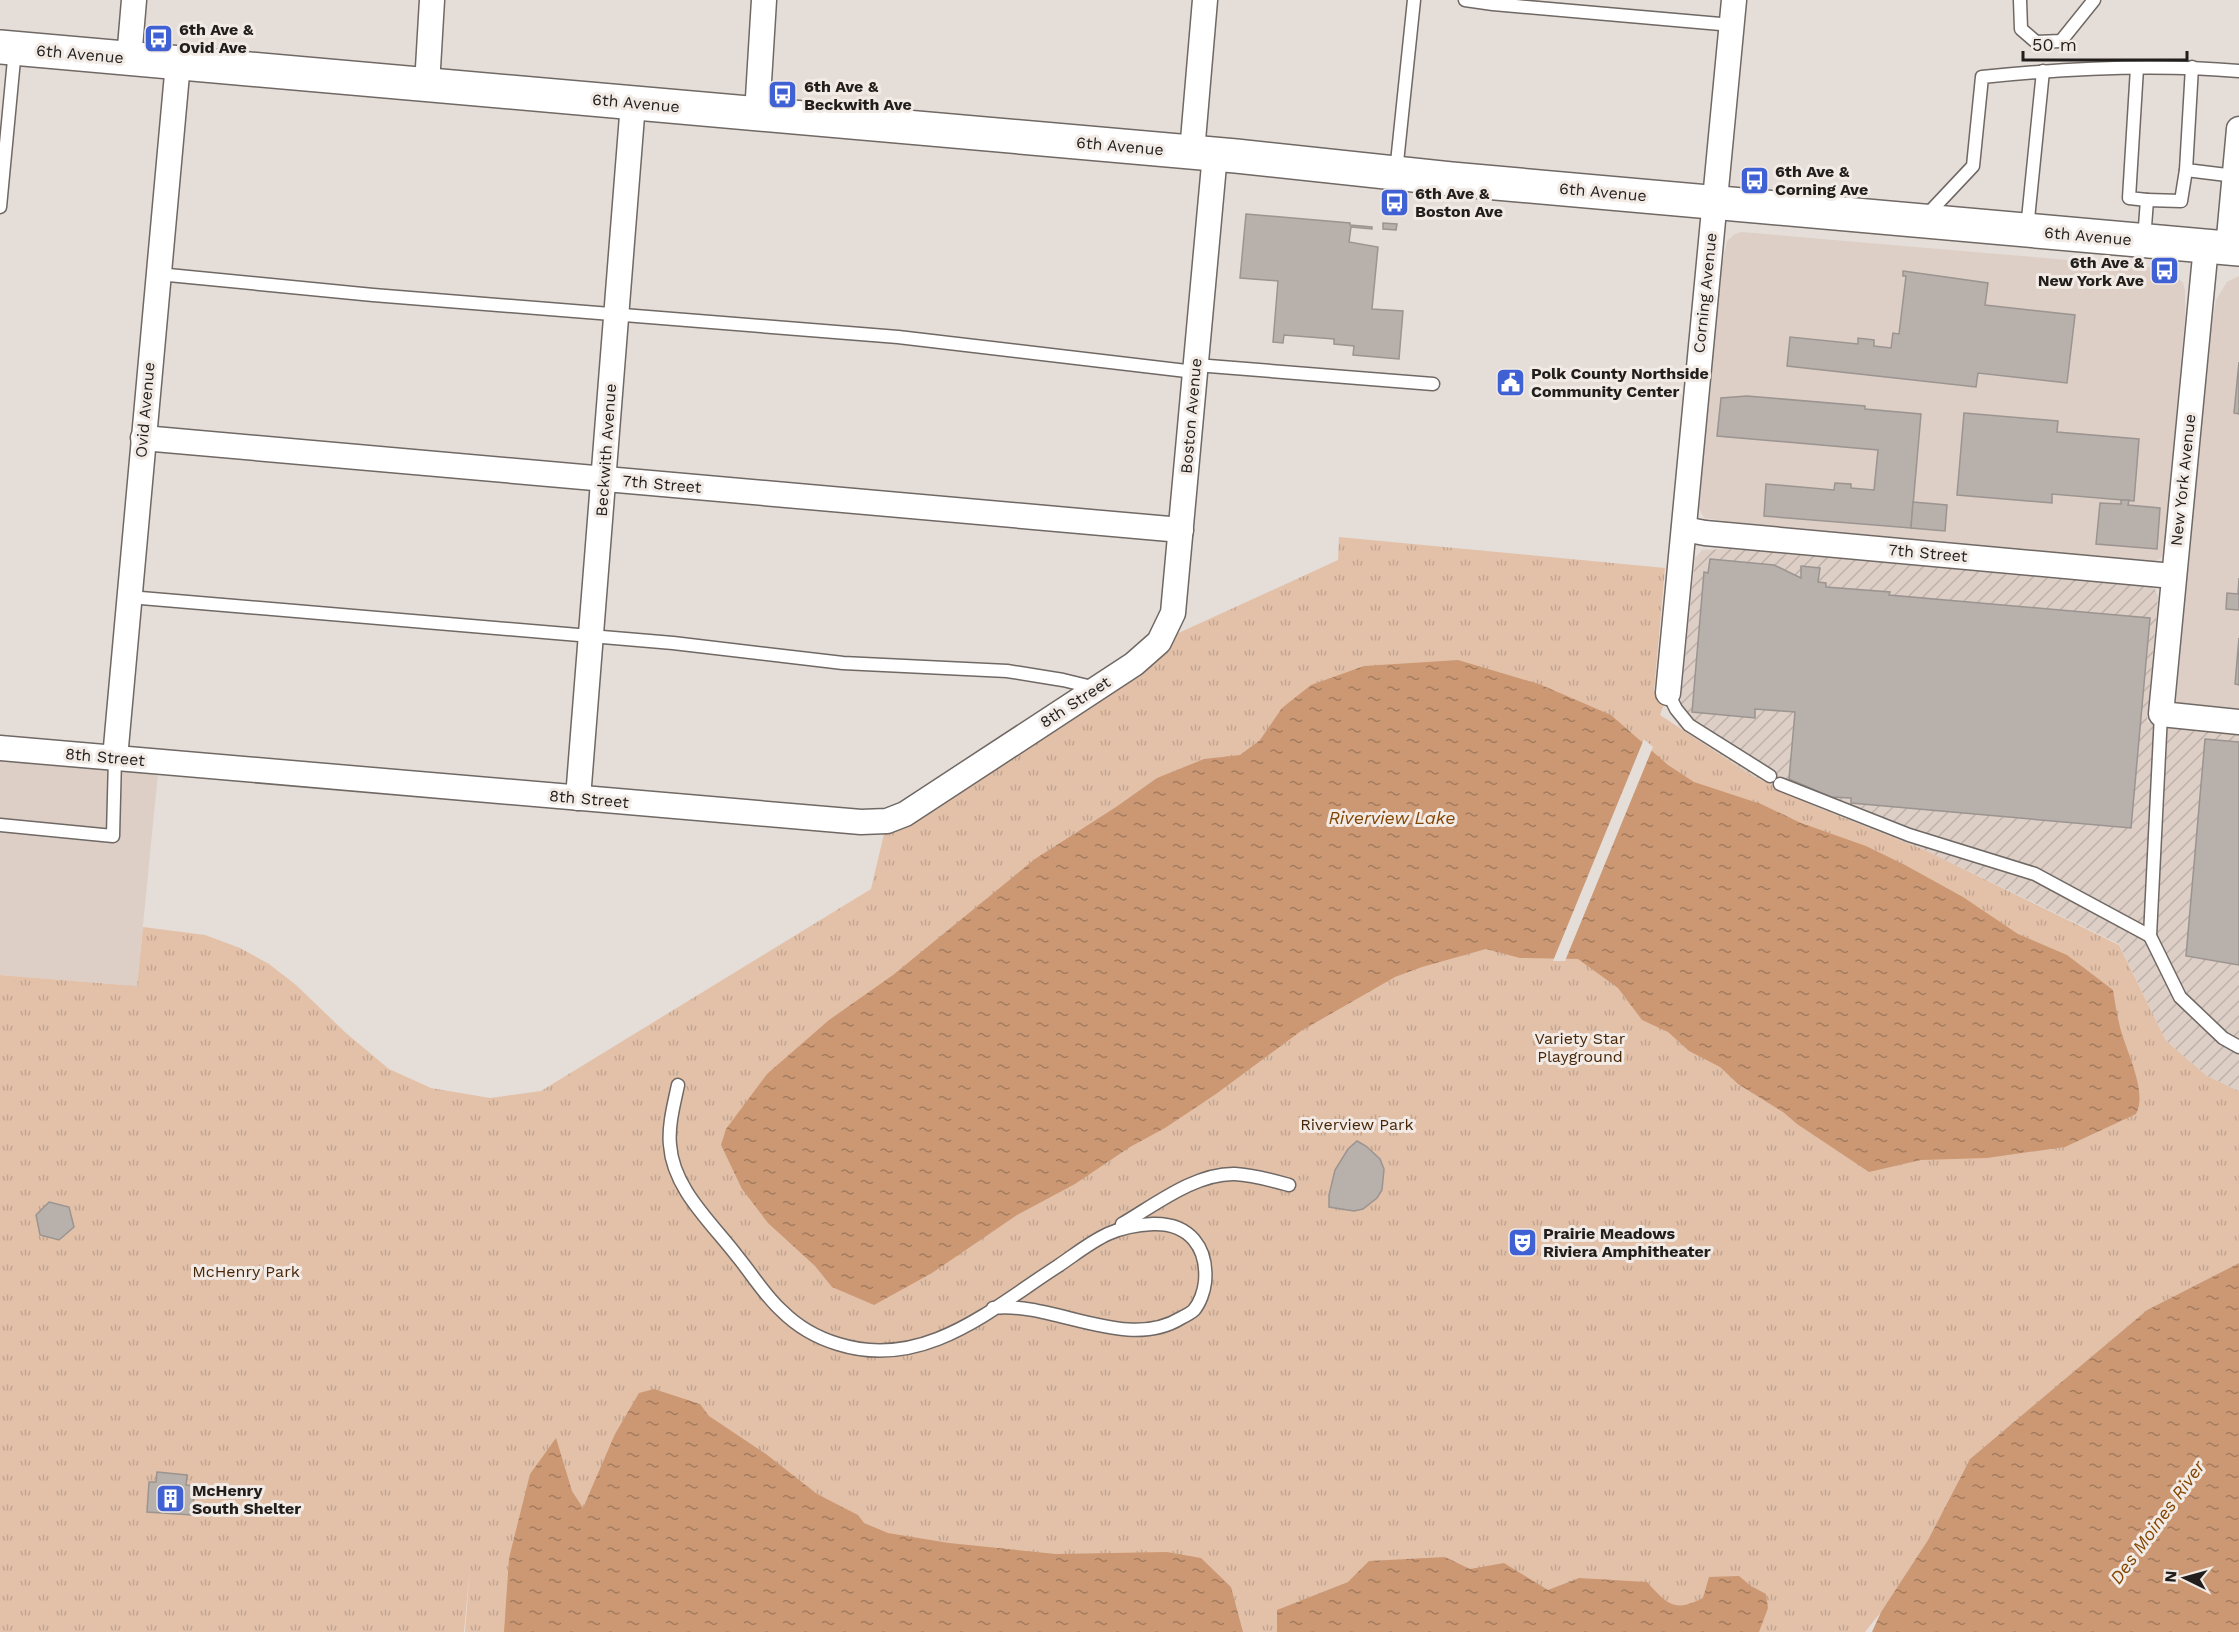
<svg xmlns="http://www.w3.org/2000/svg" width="2239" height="1632" viewBox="0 0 2239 1632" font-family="'Work Sans',sans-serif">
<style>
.built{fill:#ddcfc6}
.industrial{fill:url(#industrial-furrows)}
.park{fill:url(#park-tufts)}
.water{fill:url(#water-ripples)}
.pier{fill:#e5ddd8}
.building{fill:#b7b0ab;stroke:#9b9490;stroke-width:1.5}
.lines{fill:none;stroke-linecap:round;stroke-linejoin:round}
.lane-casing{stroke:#6f6864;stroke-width:15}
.street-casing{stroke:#6f6864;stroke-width:27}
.secondary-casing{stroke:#6f6864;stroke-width:36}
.lane{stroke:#fff;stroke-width:12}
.street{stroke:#fff;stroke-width:24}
.secondary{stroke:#fff;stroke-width:33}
.labels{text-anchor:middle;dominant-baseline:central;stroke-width:6;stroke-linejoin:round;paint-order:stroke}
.poi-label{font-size:16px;font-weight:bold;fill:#211e1c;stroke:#f2eae5;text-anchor:start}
.street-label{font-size:16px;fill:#211e1c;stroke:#f2eae5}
.park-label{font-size:16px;fill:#482608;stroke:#f2eae5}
.water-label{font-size:18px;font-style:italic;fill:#834502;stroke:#f2eae5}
</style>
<defs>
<pattern id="industrial-furrows" width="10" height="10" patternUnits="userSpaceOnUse" patternTransform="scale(1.5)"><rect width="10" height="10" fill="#ddcfc6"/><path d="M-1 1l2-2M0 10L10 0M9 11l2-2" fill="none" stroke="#bdb1aa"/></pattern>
<pattern id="park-tufts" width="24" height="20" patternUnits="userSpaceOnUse" patternTransform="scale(1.5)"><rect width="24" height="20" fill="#e3c1a9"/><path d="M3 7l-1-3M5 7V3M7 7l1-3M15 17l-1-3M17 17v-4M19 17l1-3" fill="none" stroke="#c2a591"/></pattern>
<pattern id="water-ripples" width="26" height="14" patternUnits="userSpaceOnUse" patternTransform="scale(1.5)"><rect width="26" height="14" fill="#cb9873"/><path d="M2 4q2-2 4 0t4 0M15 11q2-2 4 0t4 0" fill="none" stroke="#a47b5e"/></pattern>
</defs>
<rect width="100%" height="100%" fill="#e5ddd8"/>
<g class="built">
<polygon points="1741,232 2161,268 2173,273 2183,283 2185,290 2185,317 2164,552 2162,557 2154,562 1778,529 1704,518 1699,508 1721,269 1727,241 1735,234"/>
<polygon points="2239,276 2239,710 2175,705 2209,341 2216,300 2227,282"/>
<polygon points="0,748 159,762 137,986 0,975"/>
</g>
<polygon class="industrial" points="1745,548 2149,586 2155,589 2158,597 2147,722 2239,732 2239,1091 2207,1076 2166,1041 2119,944 1927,851 1814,806 1751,775 1678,726 1695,558 1702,550"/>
<polygon class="park" points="1339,537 1665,568 1654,691 1668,693 1660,715 1751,775 1814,806 1927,851 2119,945 2166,1041 2207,1076 2239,1091 2239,1263 2147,1310 1970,1459 1928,1540 1881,1612 1865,1632 465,1632 470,1566 464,1632 0,1632 0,975 137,986 143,927 205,935 240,948 269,964 296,985 346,1033 389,1069 431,1088 490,1098 541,1091 871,889 887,821 1159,642 1338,560"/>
<g class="water">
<path d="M1458,660L1539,684L1611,715L1668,765L1694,782L1761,804L1801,823L1866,846L1905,865L1963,897L2018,934L2067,955L2113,990C2115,1002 2117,1015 2120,1027C2126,1051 2148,1092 2136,1114L2065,1147L1987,1158L1921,1160L1869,1172L1797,1124L1783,1112L1738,1084L1720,1067L1689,1051L1668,1032L1642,1020L1618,988L1578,959L1520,958L1486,949L1422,967L1395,977L1301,1031L1216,1094L1165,1128L1130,1147L1075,1184L1017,1215L932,1273L874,1305L832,1287L815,1266L768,1223L742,1189L721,1145L726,1129L767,1074L829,1020L893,975L1035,859L1116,807L1157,778L1204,759L1240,755L1260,740L1282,708L1311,685L1364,666Z"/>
<polygon points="2239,1263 2239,1632 1872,1632 1881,1612 1928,1540 1970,1459 2147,1310"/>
<polygon points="654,1389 700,1404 709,1416 766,1454 817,1494 858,1515 864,1523 888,1533 949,1543 1056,1554 1167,1552 1201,1558 1231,1587 1243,1632 504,1632 509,1558 530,1474 556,1438 572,1491 583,1508 615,1434 639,1393"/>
<path d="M1445,1557L1470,1569L1504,1563L1548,1590L1579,1578L1647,1582C1667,1604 1674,1613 1703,1598L1709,1577L1739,1576L1751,1586L1766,1594L1768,1608L1759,1632H1277V1610L1348,1582L1369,1561Z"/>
</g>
<polygon class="pier" points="1644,739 1653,747 1565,961 1553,961"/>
<g class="building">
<polygon points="1246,214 1350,223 1350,225 1372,227 1372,229 1351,227 1349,242 1378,247 1372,309 1403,311 1399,359 1353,355 1354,346 1334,344 1334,339 1284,335 1283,343 1273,342 1278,281 1240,278"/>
<polygon points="1383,223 1397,224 1396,230 1383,229"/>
<polygon points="1903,271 1988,283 1985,305 2075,315 2067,383 1978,373 1976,387 1787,366 1790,337 1858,344 1858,338 1874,340 1874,346 1891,348 1893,333 1899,334 1906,276 1903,276"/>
<polygon points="2239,362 2239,414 2234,413"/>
<polygon points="1747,396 1865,406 1865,409 1921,414 1911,528 1764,516 1766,484 1834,490 1835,483 1851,484 1851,488 1874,490 1878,450 1717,436 1721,398"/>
<polygon points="1964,413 2058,421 2057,432 2139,439 2134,501 2052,494 2052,503 1957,495"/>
<polygon points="2121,500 2129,500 2128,505 2160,508 2157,549 2096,544 2100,503 2121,504"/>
<polygon points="1913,502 1947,505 1945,531 1911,528"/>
<polygon points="1710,559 1774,565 1801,578 1801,566 1820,568 1818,582 1826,583 1826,587 1890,592 1889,595 2150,618 2131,828 1851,803 1851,798 1831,797 1789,779 1795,712 1755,709 1755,718 1692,712 1704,572 1708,573"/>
<polygon points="2239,578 2239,610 2226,609 2227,593 2238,594"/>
<polygon points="2239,638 2239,685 2235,684"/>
<polygon points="2205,739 2239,742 2239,965 2186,956"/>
<polygon points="1357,1141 1366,1146 1380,1159 1384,1169 1382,1190 1377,1198 1363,1209 1354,1211 1329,1207 1329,1195 1335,1170 1348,1149"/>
<polygon points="49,1202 69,1207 74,1227 59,1240 40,1235 36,1215"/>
<polygon points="157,1472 187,1475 186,1485 195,1486 192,1515 147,1512 149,1482 156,1482"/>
</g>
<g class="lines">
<defs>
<g id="lane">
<polyline points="1465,0 1493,4 1732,25"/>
<polyline points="2020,0 2021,29 2036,42 2061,41 2094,0"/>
<polyline points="2192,67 2186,170 2235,176"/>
<polyline points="2137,68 2129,198 2147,200 2144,240"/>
<polyline points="1396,172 1414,0"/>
<polyline points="2147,200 2181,201 2186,170"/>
<polyline points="0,207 15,49"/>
<path d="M1925,217L1973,166L1982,77C2068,68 2153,64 2239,71"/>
<polyline points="2027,229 2043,71"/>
<polyline points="158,274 373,295 898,337 1195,372"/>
<polyline points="1196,365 1433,384"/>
<polyline points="129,597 673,643 843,663 1007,671 1063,680 1096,688"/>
<polyline points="1668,693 1676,709 1689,725 1770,776"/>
<polyline points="2161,714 2150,936 2180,997 2223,1038 2239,1047"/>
<polyline points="1780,784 1909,835 2035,874 2150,936"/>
<polyline points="0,825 113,836 115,758"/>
<path d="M678,1085C674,1104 668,1126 670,1145C673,1189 712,1223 737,1256C752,1274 765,1296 782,1311C797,1326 818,1338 838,1344C924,1371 991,1309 1058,1266C1093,1242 1109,1226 1153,1224C1190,1223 1208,1248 1205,1282C1204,1291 1200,1303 1194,1310C1191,1313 1185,1316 1181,1318C1126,1352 1053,1301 993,1308"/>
<path d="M1122,1224C1155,1205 1195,1173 1235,1174C1254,1175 1271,1180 1289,1185"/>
</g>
<g id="street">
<polyline points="129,59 134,0"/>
<polyline points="427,85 432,0"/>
<polyline points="757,114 764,0"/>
<polyline points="1192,152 1205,0"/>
<polyline points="2206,246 2161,714 2239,722"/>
<polyline points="2228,248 2239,129"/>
<polyline points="143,438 1181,530"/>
<polyline points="1684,529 1705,533 2173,576"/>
<polyline points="1668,693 1734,0"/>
<polyline points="0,748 861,822 887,821 905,814 1134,664 1159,642 1173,613 1215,154"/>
<polyline points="115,758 178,63"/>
<polyline points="578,798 633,103"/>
</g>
<polyline id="secondary" points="0,47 1236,156 1451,179 2239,249"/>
</defs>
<use href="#lane" class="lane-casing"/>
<use href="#street" class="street-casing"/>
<use href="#secondary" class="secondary-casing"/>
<use href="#lane" class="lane"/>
<use href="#street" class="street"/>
<use href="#secondary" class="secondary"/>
</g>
<defs>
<symbol id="bus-square" viewBox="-11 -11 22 22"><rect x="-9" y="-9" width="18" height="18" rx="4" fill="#4061d4" stroke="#f2eae5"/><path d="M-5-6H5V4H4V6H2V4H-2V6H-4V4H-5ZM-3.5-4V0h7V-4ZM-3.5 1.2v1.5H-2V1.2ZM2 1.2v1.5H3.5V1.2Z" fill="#fff"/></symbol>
<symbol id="civic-square" viewBox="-11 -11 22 22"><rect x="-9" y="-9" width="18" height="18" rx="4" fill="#4061d4" stroke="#f2eae5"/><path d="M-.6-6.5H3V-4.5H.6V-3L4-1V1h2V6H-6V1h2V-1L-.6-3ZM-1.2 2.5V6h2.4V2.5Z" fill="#fff"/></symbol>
<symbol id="theatre-square" viewBox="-11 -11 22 22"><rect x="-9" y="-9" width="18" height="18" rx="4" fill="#4061d4" stroke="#f2eae5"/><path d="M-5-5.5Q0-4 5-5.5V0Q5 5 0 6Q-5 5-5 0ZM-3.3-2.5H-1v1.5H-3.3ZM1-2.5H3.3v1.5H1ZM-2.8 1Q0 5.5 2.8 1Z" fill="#fff"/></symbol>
<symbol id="building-square" viewBox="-11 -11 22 22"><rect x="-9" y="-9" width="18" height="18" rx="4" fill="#4061d4" stroke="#f2eae5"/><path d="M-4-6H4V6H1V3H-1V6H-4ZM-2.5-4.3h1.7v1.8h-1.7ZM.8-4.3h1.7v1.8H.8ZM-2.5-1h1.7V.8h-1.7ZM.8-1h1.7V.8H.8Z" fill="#fff"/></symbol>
</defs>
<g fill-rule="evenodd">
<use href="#bus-square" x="142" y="22" width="33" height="33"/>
<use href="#bus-square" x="766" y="78" width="33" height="33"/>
<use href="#bus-square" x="1738" y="164" width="33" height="33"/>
<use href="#bus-square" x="1378" y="186" width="33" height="33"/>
<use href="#bus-square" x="2148" y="254" width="33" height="33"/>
<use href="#civic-square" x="1494" y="366" width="33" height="33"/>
<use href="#theatre-square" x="1506" y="1226" width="33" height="33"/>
<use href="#building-square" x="154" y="1482" width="33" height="33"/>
</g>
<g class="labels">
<g class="poi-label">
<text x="179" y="29">6th Ave &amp;<tspan x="179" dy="18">Ovid Ave</tspan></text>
<text x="804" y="86">6th Ave &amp;<tspan x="804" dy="18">Beckwith Ave</tspan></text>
<text x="1775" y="171">6th Ave &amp;<tspan x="1775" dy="18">Corning Ave</tspan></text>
<text x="1415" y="193">6th Ave &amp;<tspan x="1415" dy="18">Boston Ave</tspan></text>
<text x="2144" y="262" text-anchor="end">6th Ave &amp;<tspan x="2144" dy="18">New York Ave</tspan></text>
<text x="1531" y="373">Polk County Northside<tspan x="1531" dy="18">Community Center</tspan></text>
<text x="1543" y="1233">Prairie Meadows<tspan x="1543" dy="18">Riviera Amphitheater</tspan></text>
<text x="192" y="1490">McHenry<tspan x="192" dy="18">South Shelter</tspan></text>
</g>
<g class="street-label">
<text transform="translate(80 54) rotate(5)">6th Avenue</text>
<text transform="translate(636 103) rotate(5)">6th Avenue</text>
<text transform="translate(1120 146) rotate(5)">6th Avenue</text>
<text transform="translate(1603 192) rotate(5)">6th Avenue</text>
<text transform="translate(2088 236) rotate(5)">6th Avenue</text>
<text transform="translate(1705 293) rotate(-84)">Corning Avenue</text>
<text transform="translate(145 410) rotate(-85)">Ovid Avenue</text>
<text transform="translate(1191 416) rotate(-85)">Boston Avenue</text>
<text transform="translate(606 450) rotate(-86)">Beckwith Avenue</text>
<text transform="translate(2183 480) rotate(-84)">New York Avenue</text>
<text transform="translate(662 484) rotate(5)">7th Street</text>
<text transform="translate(1928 553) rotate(5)">7th Street</text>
<text transform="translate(1075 702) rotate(-33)">8th Street</text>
<text transform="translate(105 757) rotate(5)">8th Street</text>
<text transform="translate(589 799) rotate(5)">8th Street</text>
</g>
<g class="park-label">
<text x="1580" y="1038">Variety Star<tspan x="1580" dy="18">Playground</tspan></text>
<text x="1357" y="1124">Riverview Park</text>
<text x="246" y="1271">McHenry Park</text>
</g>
<g class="water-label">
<text x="1392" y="817">Riverview Lake</text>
<text transform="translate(2157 1522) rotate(-54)">Des Moines River</text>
</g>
</g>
<g transform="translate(2185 1578) rotate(275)" stroke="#f2eae5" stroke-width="4.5" paint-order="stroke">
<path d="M0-4.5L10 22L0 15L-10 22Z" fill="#211e1c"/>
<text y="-9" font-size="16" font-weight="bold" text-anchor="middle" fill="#211e1c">N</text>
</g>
<path d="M2023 51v9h164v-9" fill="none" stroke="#211e1c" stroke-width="3"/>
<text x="2032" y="51" font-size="18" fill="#211e1c" stroke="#f2eae5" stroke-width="4.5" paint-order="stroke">50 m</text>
</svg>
